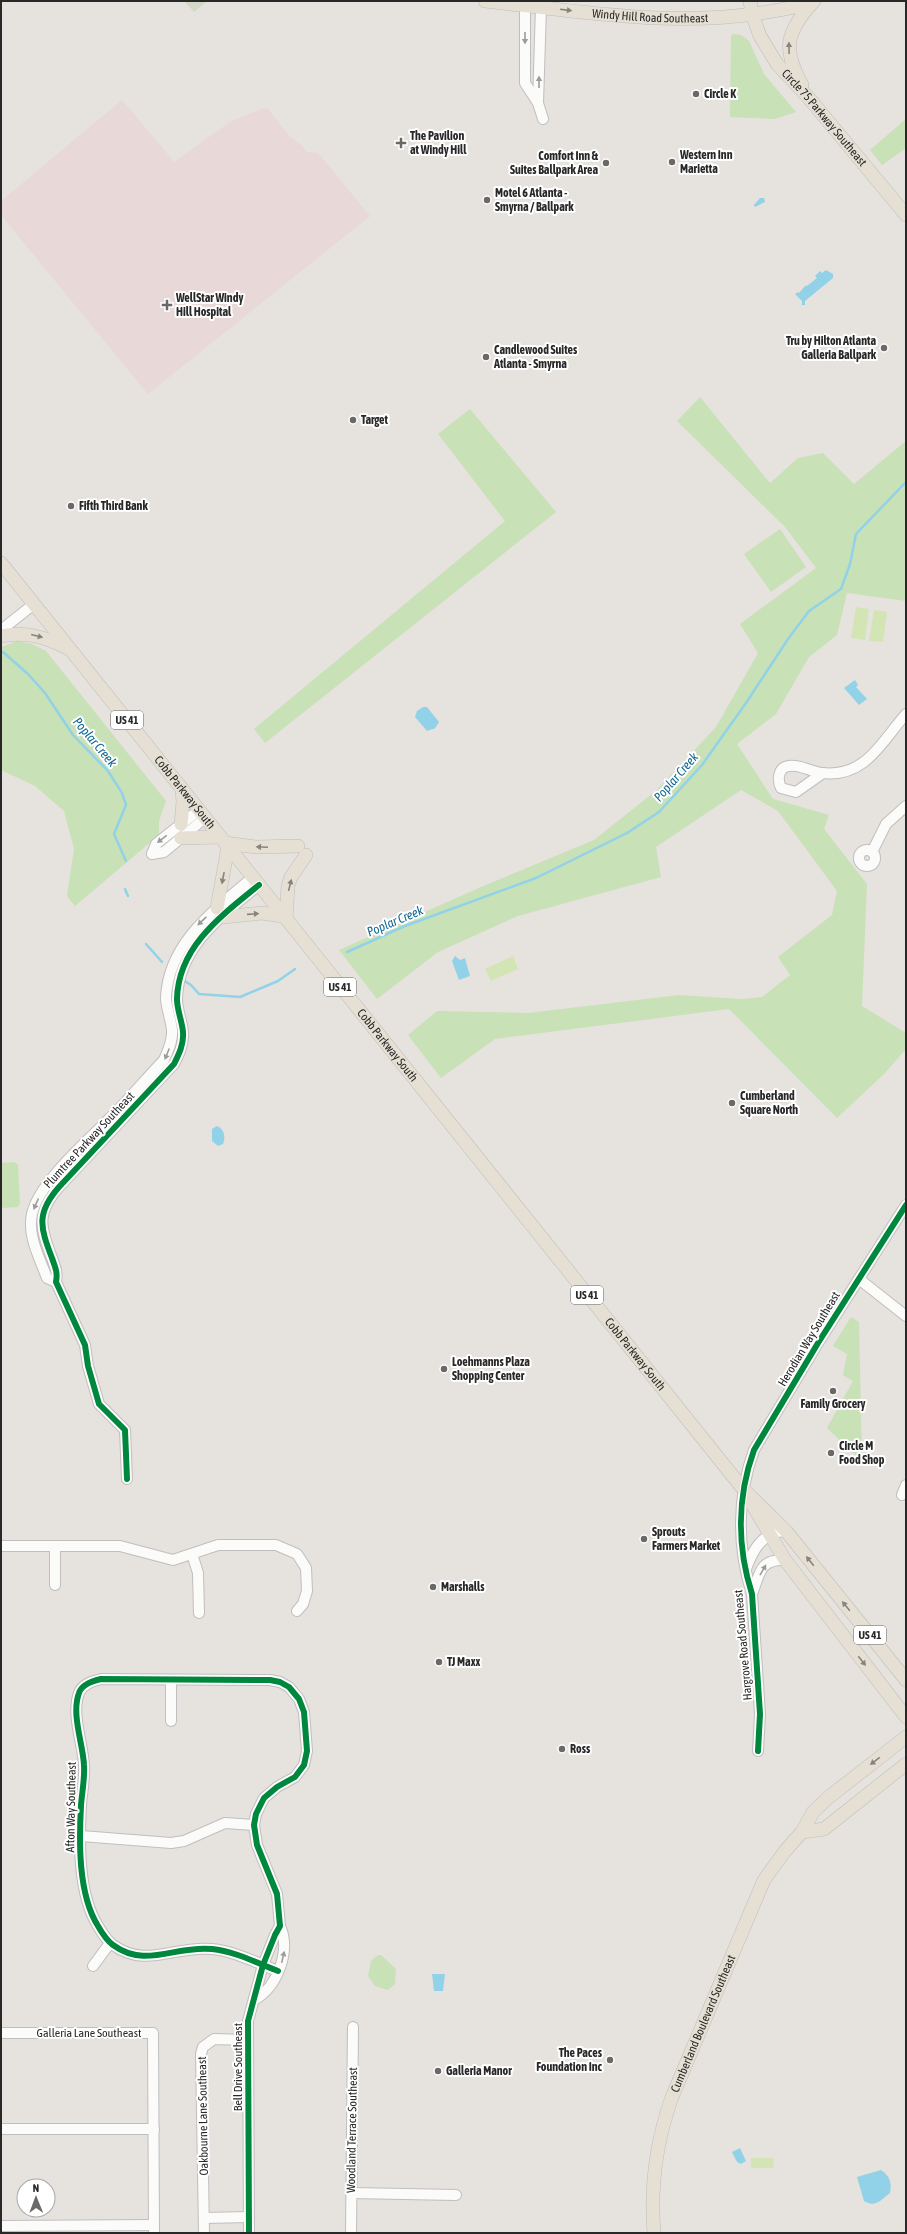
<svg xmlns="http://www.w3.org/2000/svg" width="907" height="2234" viewBox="0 0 907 2234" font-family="'Asap Condensed',sans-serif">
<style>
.medical{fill:#e8d8d7}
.green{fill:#c8e1b7}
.cemetery{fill:#d2dac5}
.pitch{fill:#d3e5b4}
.water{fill:#92d2e8}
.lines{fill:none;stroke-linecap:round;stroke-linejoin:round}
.stream{stroke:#92d2e8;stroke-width:2.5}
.minor-casing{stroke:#c0bebf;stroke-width:12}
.major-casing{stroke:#bfbdbc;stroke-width:14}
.minor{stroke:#fbfbfa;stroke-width:10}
.major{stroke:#e5e0d3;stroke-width:13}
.cycleway-casing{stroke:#fff;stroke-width:8}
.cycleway{stroke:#00873e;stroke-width:6}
.oneway{fill:#86847e}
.oneway2{fill:#9c9c9c}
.poi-dot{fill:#6a6968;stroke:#fff;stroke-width:1.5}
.labels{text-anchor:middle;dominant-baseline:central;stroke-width:4;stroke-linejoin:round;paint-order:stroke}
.shield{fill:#fff;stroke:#686868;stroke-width:1}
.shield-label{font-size:11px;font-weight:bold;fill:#282828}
.street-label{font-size:12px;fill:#282828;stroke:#fff}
.poi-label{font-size:12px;font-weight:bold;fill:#282828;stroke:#fff;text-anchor:start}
.water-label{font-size:13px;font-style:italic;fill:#106895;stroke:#fff}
</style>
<rect width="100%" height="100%" fill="#e6e2de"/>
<polygon class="medical" points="122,100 174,162 230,122 264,108 268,109 290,137 301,145 307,152 318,153 370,216 148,394 1,215 1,201"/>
<g class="green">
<polygon points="735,34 741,35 749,41 764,74 796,112 775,119 730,117 731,35"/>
<polygon points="906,119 906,148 882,165 870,150"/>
<polygon points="700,397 770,483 798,458 823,453 854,484 906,441 906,601 847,593 837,635 809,657 776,714 737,744 773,799 829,815 824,829 867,884 862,1006 906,1033 906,1049 885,1073 837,1118 729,1009 495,1039 441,1078 408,1035 437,1011 528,1013 679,995 742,999 762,997 790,975 778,957 832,915 837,891 778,811 741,790 656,847 661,877 518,916 438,952 377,999 339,950 481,887 594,840 658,789 716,727 758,653 740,624 816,568 785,527 677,421"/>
<polygon points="470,409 556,512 265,743 254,729 505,521 438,434"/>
<polygon points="780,529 806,567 771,592 744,554"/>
<polygon points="18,641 32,644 46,651 166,801 159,821 159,835 75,906 67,896 74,849 64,811 35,786 1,770 1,647"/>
<polygon points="14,1162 18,1165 20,1203 18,1207 1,1208 1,1163"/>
<polygon points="851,1317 859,1322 862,1461 827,1428 853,1381 843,1375 847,1354 833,1346"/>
<polygon points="378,1955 381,1955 396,1969 395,1984 388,1990 375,1986 368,1976 371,1961"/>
</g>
<polygon class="cemetery" points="184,1 207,1 194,12"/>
<g class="pitch">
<polygon points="856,607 869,609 865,640 851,638"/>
<polygon points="874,610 887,612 883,642 869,641"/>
<polygon points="513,956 518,969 491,981 485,969"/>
<polygon points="751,2158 773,2158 774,2168 751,2168"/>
</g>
<g class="water">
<polygon points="760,198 764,198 765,202 755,207 754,205"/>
<polygon points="826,270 833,274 833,278 805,301 805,305 802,305 802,301 795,294 798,292 799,293 806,285 807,286 817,278 815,276 820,271 822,273"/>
<polygon points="855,680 858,685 856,687 867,699 859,705 844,688"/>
<path d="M423,707H427L439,722C433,732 436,727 427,731L415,717L417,711Z"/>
<polygon points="455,956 460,960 465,958 470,976 459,980 452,961"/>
<path d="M217,1126C224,1129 226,1136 223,1144L218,1146L212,1141V1129Z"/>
<polygon points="432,1974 445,1974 443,1991 434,1991"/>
<polygon points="740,2148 746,2161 741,2164 737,2162 732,2152"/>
<path d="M881,2170C890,2176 892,2183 890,2193C881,2200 875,2208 864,2201L857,2177Z"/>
</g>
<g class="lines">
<g class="stream">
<polyline points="3,652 28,674 45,693 73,735 108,771 122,793 126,805 114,834 126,861"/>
<polyline points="125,889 128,896"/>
<polyline points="146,944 162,962"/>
<polyline points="347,952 405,926 536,878 627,833 659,812 702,765 746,703 788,639 809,611 841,589 850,564 856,534 906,482"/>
<polyline points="183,980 191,985 199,994 240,997 278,981 295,969"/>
</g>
<defs>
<g id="minor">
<polyline points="529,1 525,5 525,83 538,103 543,119"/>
<polyline points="538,103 541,7"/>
<polyline points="1,630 34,604"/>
<path d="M823,773L796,792L781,788C777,780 778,767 789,766C800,764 811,772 822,773C866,778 882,741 906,714"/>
<circle cx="867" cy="858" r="8"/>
<polyline points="872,852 886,824 906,806"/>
<polyline points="152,854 164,852 205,818"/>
<polyline points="152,854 156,844 199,810"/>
<polyline points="859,1279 906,1316"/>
<path d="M56,1282L47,1278C40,1259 27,1235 32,1214C39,1182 88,1141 110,1118C129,1099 146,1079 164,1060C168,1050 173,1041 172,1030C171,1019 166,1008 166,997C169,942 214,911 253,877"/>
<path d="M127,1479L125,1430L99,1404L88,1366L85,1345L56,1282C58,1272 55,1267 52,1258C40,1227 36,1213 59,1187L174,1064C179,1054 184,1044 183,1032C182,1021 177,1010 177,999C178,947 222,915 259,885"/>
<polyline points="902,1495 906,1485"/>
<polyline points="1,1546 120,1546 173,1560 218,1545 276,1545 297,1554 306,1568 307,1591 303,1604 297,1611"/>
<polyline points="55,1546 55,1585"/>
<polyline points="192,1554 198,1573 199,1613"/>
<path d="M746,1569C753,1549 763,1532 786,1531"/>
<path d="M752,1594C760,1574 759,1559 785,1560"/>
<polyline points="171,1680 171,1721"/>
<path d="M758,1751L760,1714L752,1594C737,1547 737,1497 754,1450L818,1343L906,1205"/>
<polyline points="81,1836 171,1843 184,1841 225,1823 254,1825"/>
<polyline points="93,1966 110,1943"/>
<path d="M254,2000C278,1987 291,1950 280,1926"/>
<polyline points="1,2033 153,2033 154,2233"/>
<polyline points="1,2129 154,2129"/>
<polyline points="351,2193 456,2195"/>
<polyline points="204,2218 249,2217"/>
<polyline points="1,2226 154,2225"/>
<polyline points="204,2233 201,2054 203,2047 214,2039 248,2040"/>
<path d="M249,2233L248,2021L263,1965L275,1935L280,1926L277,1894L257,1845L254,1825L256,1814L264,1798L277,1787L295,1777L304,1765L307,1751L304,1712L299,1699L289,1687L280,1682L270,1680L101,1679C93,1681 82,1684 79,1693C71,1714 83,1744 84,1765C85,1778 82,1792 81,1805C79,1842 78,1894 98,1926C102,1933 106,1940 113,1945C146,1969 175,1945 212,1949C234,1951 257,1963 278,1971"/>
<polyline points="351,2233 353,2027"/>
</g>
<g id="major">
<path id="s1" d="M485,1C577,11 669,27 761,13C779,10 797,8 814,1"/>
<path id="s2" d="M750,1L752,14L760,36L777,64L808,97L906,215"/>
<path d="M802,85C782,49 786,32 813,2"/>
<path id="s3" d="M1,563L744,1490L786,1531L906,1680"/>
<path d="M1,636C26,631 45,637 67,648"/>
<polyline points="181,824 183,802 182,789"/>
<polyline points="181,838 220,837"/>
<polyline points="225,843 256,847 298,846"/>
<polyline points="217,908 228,847"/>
<polyline points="223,917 262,913 283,916"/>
<polyline points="286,919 288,886 291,877 306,855"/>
<polyline points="752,1504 785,1560 906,1717"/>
<polyline points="802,1832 824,1829 906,1764"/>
<path id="s4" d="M654,2233C650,2185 656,2142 672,2097L764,1880L785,1851L802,1832L813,1812L829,1797L906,1737"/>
</g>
</defs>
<use href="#minor" class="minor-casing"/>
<use href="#major" class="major-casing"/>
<use href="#minor" class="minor"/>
<use href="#major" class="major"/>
<defs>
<g id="cycleway">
<path d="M127,1479L125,1430L99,1404L88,1366L85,1345L56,1282C58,1272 55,1267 52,1258C40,1227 36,1213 59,1187L174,1064C179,1054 184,1044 183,1032C182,1021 177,1010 177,999C178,947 222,915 259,885"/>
<path d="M758,1751L760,1714L752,1594C737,1547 737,1497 754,1450L818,1343L906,1205"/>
<path d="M249,2233L248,2021L263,1965L275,1935L280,1926L277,1894L257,1845L254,1825L256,1814L264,1798L277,1787L295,1777L304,1765L307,1751L304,1712L299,1699L289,1687L280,1682L270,1680L101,1679C93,1681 82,1684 79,1693C71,1714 83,1744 84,1765C85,1778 82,1792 81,1805C79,1842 78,1894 98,1926C102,1933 106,1940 113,1945C146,1969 175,1945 212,1949C234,1951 257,1963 278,1971"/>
</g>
</defs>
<use href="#cycleway" class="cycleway-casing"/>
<use href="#cycleway" class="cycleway"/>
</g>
<defs><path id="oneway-solid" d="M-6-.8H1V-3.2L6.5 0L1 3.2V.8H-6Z"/></defs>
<g class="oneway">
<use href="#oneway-solid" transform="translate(566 10) rotate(7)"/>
<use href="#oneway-solid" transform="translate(789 48) rotate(-91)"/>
<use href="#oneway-solid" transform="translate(37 636) rotate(14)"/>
<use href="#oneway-solid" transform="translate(262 847) rotate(-177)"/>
<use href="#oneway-solid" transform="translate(223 878) rotate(101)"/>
<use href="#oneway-solid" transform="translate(290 885) rotate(-76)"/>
<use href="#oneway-solid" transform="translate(253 914) rotate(-4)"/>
<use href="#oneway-solid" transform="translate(810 1561) rotate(-129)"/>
<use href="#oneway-solid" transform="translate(846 1606) rotate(-129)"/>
<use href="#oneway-solid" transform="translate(862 1661) rotate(52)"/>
<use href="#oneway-solid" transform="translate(875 1761) rotate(142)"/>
</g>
<g class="oneway2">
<use href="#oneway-solid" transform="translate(525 38) rotate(90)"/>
<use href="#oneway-solid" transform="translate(539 82) rotate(-90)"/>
<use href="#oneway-solid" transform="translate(162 839) rotate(142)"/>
<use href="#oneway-solid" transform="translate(202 921) rotate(137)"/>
<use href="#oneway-solid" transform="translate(167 1054) rotate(112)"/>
<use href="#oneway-solid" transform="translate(36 1204) rotate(114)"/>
<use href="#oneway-solid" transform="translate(763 1570) rotate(-60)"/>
<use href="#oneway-solid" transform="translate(283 1957) rotate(-77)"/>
</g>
<g class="poi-dot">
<circle cx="696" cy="94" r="4"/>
<path d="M399 137h4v4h4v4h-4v4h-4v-4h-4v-4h4z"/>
<circle cx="672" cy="162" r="4"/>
<circle cx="606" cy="163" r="4"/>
<circle cx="487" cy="200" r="4"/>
<path d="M165 299h4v4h4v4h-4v4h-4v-4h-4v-4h4z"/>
<circle cx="884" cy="348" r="4"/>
<circle cx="486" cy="357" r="4"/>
<circle cx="353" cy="420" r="4"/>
<circle cx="71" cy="506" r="4"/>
<circle cx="732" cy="1103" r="4"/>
<circle cx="444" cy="1369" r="4"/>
<circle cx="833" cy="1391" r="4"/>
<circle cx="831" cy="1453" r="4"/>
<circle cx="644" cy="1539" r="4"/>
<circle cx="433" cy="1587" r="4"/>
<circle cx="439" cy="1662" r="4"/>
<circle cx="562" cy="1749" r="4"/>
<circle cx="610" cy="2060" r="4"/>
<circle cx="438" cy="2071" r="4"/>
</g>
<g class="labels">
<g class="shield">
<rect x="111" y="711" width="32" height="18" rx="3"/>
<rect x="324" y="978" width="32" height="18" rx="3"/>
<rect x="571" y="1286" width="32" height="18" rx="3"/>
<rect x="854" y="1626" width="32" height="18" rx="3"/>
</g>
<g class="shield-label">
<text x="127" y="720">US 41</text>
<text x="340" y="987">US 41</text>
<text x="587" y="1295">US 41</text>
<text x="870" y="1635">US 41</text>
</g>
<g class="street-label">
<text stroke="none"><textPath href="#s1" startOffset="166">Windy Hill Road Southeast</textPath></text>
<text stroke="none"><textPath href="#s2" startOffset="141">Circle 75 Parkway Southeast</textPath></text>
<text stroke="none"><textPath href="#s3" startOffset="294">Cobb Parkway South</textPath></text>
<text stroke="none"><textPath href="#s3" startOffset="618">Cobb Parkway South</textPath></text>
<text transform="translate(89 1140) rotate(-47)">Plumtree Parkway Southeast</text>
<text transform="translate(809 1339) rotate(-59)">Herodian Way Southeast</text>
<text stroke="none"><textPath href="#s3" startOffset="1014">Cobb Parkway South</textPath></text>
<text transform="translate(743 1645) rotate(-95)">Hargrove Road Southeast</text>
<text transform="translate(71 1807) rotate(-89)">Afton Way Southeast</text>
<text stroke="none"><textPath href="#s4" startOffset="218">Cumberland Boulevard Southeast</textPath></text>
<text x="89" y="2033">Galleria Lane Southeast</text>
<text transform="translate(238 2067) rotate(-90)">Bell Drive Southeast</text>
<text transform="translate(203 2116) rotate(-91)">Oakbourne Lane Southeast</text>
<text transform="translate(352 2130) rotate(-89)">Woodland Terrace Southeast</text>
</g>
<g class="poi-label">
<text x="704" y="94">Circle K</text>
<text x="410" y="136">The Pavilion<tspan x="410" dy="14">at Windy Hill</tspan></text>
<text x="680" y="155">Western Inn<tspan x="680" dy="14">Marietta</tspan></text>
<text x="598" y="156" text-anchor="end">Comfort Inn &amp;<tspan x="598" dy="14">Suites Ballpark Area</tspan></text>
<text x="495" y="193">Motel 6 Atlanta -<tspan x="495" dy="14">Smyrna / Ballpark</tspan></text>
<text x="176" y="298">WellStar Windy<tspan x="176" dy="14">Hill Hospital</tspan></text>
<text x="876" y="341" text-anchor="end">Tru by Hilton Atlanta<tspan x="876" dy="14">Galleria Ballpark</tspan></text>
<text x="494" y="350">Candlewood Suites<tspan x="494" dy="14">Atlanta - Smyrna</tspan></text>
<text x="361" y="420">Target</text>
<text x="79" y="506">Fifth Third Bank</text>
<text x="740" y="1096">Cumberland<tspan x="740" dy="14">Square North</tspan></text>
<text x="452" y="1362">Loehmanns Plaza<tspan x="452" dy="14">Shopping Center</tspan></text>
<text x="833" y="1404" text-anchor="middle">Family Grocery</text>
<text x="839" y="1446">Circle M<tspan x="839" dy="14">Food Shop</tspan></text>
<text x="652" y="1532">Sprouts<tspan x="652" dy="14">Farmers Market</tspan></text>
<text x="441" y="1587">Marshalls</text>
<text x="447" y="1662">TJ Maxx</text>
<text x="570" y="1749">Ross</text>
<text x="602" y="2053" text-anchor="end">The Paces<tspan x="602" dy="14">Foundation Inc</tspan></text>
<text x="446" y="2071">Galleria Manor</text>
</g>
<g class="water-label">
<text transform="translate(95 742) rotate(50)">Poplar Creek</text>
<text transform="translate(676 777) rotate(-49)">Poplar Creek</text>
<text transform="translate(395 921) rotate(-23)">Poplar Creek</text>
</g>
</g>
<rect width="907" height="2234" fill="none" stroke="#282828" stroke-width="4"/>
<g transform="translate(36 2198) rotate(359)"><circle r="19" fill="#ffffff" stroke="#a9a9a9"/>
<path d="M0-3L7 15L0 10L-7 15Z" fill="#6a6968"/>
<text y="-6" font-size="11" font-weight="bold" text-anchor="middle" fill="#282828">N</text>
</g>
</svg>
